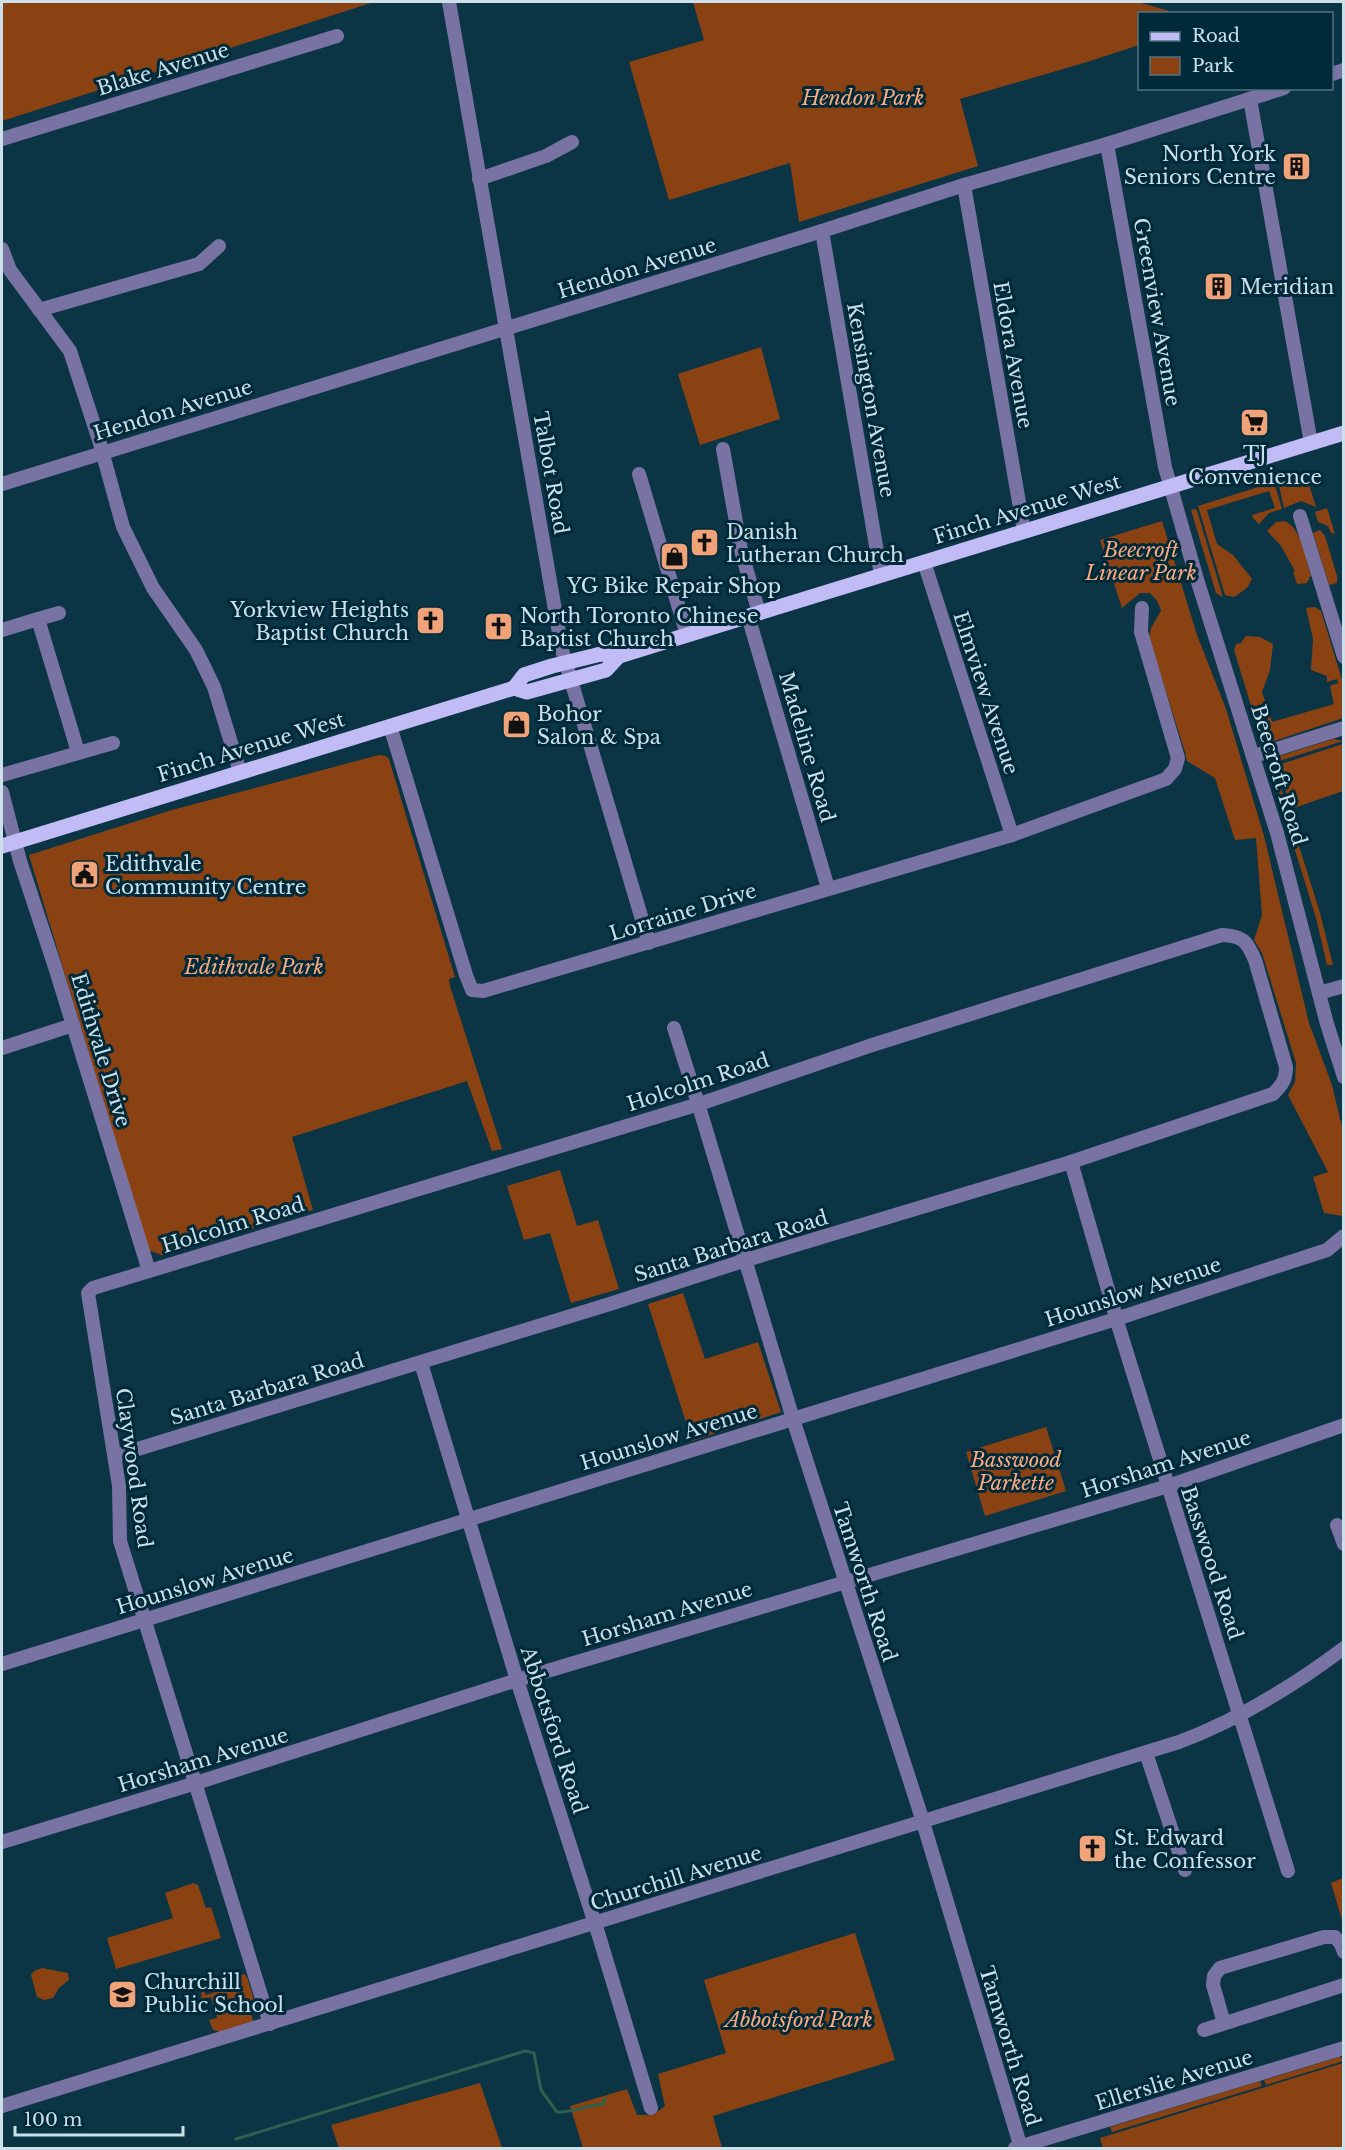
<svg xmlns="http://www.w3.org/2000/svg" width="1345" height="2150" viewBox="0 0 1345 2150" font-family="'Libre Baskerville',serif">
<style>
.green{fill:#8b4212}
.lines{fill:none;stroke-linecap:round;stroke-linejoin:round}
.stream{stroke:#2c614f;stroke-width:3}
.minor{stroke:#7873a2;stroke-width:14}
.major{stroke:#c1bbf6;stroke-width:15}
.labels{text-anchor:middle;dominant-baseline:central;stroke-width:6;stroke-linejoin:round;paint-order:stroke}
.street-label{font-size:20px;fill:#cce0ea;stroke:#002a3a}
.park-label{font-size:20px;font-style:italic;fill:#fca97d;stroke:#002a3a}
.poi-label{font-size:20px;fill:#cce0ea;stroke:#002a3a;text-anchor:start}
</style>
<rect width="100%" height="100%" fill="#0b3445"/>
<g class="green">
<polygon points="2,2 374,2 2,121"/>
<polygon points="693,2 1138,2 1176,13 1140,14 1139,45 1087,62 960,99 978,166 799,222 790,163 669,200 629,62 704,40"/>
<polygon points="761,347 780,419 700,445 678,374"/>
<polygon points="1299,474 1302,484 1308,482 1316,507 1301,501 1284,508 1278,481 1291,482"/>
<polygon points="1274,482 1282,509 1269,513 1259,524 1253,518 1252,515 1275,508 1269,491 1207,510 1217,544 1233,555 1252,579 1247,588 1234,597 1225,595 1198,506"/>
<polygon points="1327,508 1335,534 1331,533 1328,526 1318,522 1315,512"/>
<polygon points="1195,509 1197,511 1223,597 1216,593 1191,510"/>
<polygon points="1162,521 1197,635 1226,709 1264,836 1309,1023 1332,1085 1343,1131 1343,1216 1324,1213 1313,1177 1328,1172 1288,1095 1295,1082 1296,1063 1262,953 1254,940 1262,915 1256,838 1235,840 1215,778 1187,761 1185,752 1149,638 1151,628 1161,611 1158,602 1150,593 1140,593 1122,608 1100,540"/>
<path d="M1285,521C1302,529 1305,558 1311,575L1307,583L1297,584L1293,572L1295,571L1281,546L1267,531L1276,522Z"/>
<polygon points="1320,530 1325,536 1337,576 1337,583 1329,585 1313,533"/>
<polygon points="1315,607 1321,611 1343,683 1343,718 1271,742 1271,737 1266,737 1265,741 1259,732 1234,650 1237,643 1240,644 1246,636 1260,637 1273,644 1270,670 1262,692 1272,722 1334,704 1330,686 1338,683 1337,679 1327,682 1327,676 1311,670 1313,639 1306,608"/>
<polygon points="1334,739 1343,741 1276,762 1276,757"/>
<polygon points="1343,744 1343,791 1291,809 1278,765"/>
<polygon points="379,755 386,756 389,759 455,977 449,979 450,986 502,1149 492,1151 467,1081 292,1137 313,1210 164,1256 148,1250 29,855 172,810"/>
<polygon points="1272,760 1320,913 1333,965 1327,965 1316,918 1270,769"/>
<polygon points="560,1170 577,1226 598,1220 619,1289 571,1303 550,1233 524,1240 507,1186"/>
<polygon points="683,1293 705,1359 758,1342 781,1412 692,1441 648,1304"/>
<polygon points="1046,1427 1066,1491 985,1516 966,1452"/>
<polygon points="1343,1878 1344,1878 1343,1923 1331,1883"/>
<polygon points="193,1883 198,1885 206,1908 211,1907 221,1938 116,1969 107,1938 173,1918 165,1893"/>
<polygon points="855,1933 895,2060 713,2116 722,2148 583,2148 570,2106 627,2089 637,2115 653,2115 665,2106 658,2074 726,2053 704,1980"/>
<polygon points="42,1968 68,1973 69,1980 59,1988 53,1998 44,2000 37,1997 31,1975 34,1971"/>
<polygon points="244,1974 247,1977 257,2010 251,2013 253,2021 221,2032 213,2030 209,2020 217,2018 211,1997 201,1999 202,1987 206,1995 238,1985 236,1976"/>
<polygon points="1339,2057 1343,2058 1343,2061 1266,2085 1264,2080"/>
<polygon points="1343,2063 1343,2148 1103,2148 1100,2138"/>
<polygon points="1260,2081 1262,2086 1112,2132 1110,2127"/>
<polygon points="480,2083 502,2148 339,2148 331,2125"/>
</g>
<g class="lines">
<path class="stream" d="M236,2139L525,2051L534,2053L541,2090L557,2112C573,2113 586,2105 603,2104L605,2099"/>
<g class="minor">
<polyline points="449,2 562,650 649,943"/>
<polyline points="1332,74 1344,70"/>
<polyline points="1250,99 1311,443"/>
<polyline points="2,139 337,36"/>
<polyline points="1107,144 1165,467 1196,576 1277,833 1327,1024 1344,1077"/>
<polyline points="479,179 546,156 572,142"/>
<polyline points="964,185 1024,531"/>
<polyline points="822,231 881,575"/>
<polyline points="2,249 10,270 70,351 99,440 123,527 153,588 196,650 214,687 240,772"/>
<polyline points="39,310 199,264 219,246"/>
<polyline points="723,449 741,550 759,613"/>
<polyline points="639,474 687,635"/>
<polyline points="2,484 822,231 964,185 1107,144 1284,88"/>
<polyline points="1300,516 1344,657"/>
<polyline points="924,562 1012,835"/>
<polyline points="748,616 828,888"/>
<polyline points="38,619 59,613"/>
<polyline points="2,630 38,619 78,752"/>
<polyline points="390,726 466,975 472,990 483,991 1012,835 1166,779 1175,769 1178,758 1141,632 1142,608"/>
<polyline points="1254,756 1344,728"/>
<polyline points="2,775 113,743"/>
<polyline points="2,792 20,861 55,967 149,1271"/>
<polyline points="1319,993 1344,986"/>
<polyline points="674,1028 701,1113 793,1419 919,1809 1021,2148"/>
<polyline points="2,1048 73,1025"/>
<polyline points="1071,1162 1120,1331 1288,1871"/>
<polyline points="421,1363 517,1680 599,1936 651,2108"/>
<path d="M115,1456L613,1303L746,1260L1071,1162L1273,1094C1282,1085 1286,1080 1286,1067L1255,960C1247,941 1243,936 1222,935L869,1046L699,1104L93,1288L88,1293L119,1486L120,1541L270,2024"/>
<polyline points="1337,1525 1344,1544"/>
<polyline points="2,1664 1116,1319 1327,1250 1344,1236"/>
<polyline points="1146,1753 1185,1870"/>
<polyline points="2,1842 196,1783 517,1680 1168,1486 1344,1425"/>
<polyline points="1224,2023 1213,1985 1214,1976 1220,1968 1324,1937 1335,1937 1341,1944 1344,1952"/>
<polyline points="1204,2030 1344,1985"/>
<path d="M2,2106L1179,1742C1240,1719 1292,1687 1344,1648"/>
<polyline points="1015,2148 1344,2048"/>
</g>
<g class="major">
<polyline points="514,688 524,675 552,666 601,654 619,656 1344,433"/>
<polyline points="2,846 514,688 527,692 606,670 619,656"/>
</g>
</g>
<defs>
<symbol id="building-square" viewBox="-11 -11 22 22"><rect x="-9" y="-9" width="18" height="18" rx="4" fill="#f0a279" stroke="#002a3a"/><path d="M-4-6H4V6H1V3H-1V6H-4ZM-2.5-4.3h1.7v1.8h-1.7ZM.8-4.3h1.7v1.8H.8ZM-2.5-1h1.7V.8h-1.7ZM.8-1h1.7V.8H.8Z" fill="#111"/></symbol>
<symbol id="supermarket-square" viewBox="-11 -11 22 22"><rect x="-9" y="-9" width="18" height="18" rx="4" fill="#f0a279" stroke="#002a3a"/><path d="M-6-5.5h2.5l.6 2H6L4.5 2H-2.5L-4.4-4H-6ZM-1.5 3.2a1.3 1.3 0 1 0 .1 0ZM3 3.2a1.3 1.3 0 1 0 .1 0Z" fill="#111"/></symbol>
<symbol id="church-square" viewBox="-11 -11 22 22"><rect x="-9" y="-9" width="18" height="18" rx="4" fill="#f0a279" stroke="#002a3a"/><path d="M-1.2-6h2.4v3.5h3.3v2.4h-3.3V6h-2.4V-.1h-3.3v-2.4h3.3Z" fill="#111"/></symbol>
<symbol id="shop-square" viewBox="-11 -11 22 22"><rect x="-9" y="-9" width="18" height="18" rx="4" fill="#f0a279" stroke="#002a3a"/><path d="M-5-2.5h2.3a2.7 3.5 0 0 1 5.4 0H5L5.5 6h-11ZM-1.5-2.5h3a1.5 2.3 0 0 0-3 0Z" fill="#111"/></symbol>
<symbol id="civic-square" viewBox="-11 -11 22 22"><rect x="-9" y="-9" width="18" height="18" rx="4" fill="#f0a279" stroke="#002a3a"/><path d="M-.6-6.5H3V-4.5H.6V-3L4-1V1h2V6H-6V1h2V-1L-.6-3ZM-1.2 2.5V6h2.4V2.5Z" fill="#111"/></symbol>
<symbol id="school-square" viewBox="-11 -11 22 22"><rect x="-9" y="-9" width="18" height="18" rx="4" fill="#f0a279" stroke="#002a3a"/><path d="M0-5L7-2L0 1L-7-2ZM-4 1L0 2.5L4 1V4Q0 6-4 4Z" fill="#111"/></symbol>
</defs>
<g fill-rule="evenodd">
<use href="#building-square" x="1280" y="150" width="33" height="33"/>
<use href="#building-square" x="1202" y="270" width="33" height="33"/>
<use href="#supermarket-square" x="1238" y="406" width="33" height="33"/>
<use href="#church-square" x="688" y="526" width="33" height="33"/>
<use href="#shop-square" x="658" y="540" width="33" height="33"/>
<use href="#church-square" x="414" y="604" width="33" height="33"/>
<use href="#church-square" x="482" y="610" width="33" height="33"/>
<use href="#shop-square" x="500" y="708" width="33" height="33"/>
<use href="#civic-square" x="68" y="858" width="33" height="33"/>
<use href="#church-square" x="1076" y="1832" width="33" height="33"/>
<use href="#school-square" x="106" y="1978" width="33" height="33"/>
</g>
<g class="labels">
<g class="street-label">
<text transform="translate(163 69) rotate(-17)">Blake Avenue</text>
<text transform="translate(637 268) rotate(-17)">Hendon Avenue</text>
<text transform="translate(1157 312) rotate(80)">Greenview Avenue</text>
<text transform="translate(1013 355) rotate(80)">Eldora Avenue</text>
<text transform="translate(871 400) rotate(80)">Kensington Avenue</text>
<text transform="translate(173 410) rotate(-17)">Hendon Avenue</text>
<text transform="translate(551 473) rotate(80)">Talbot Road</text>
<text transform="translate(1027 509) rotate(-17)">Finch Avenue West</text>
<text transform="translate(986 693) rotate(72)">Elmview Avenue</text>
<text transform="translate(251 747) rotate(-17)">Finch Avenue West</text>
<text transform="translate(807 747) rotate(74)">Madeline Road</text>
<text transform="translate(1279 775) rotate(73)">Beecroft Road</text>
<text transform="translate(683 912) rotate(-17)">Lorraine Drive</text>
<text transform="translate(101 1050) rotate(73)">Edithvale Drive</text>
<text transform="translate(698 1082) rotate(-18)">Holcolm Road</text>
<text transform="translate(233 1225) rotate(-17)">Holcolm Road</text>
<text transform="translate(731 1246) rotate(-17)">Santa Barbara Road</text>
<text transform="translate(1133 1292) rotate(-18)">Hounslow Avenue</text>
<text transform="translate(267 1389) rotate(-17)">Santa Barbara Road</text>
<text transform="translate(669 1437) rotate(-17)">Hounslow Avenue</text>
<text transform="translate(1166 1464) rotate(-18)">Horsham Avenue</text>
<text transform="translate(134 1468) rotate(82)">Claywood Road</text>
<text transform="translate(1212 1563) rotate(72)">Basswood Road</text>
<text transform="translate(205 1581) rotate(-17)">Hounslow Avenue</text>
<text transform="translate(865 1582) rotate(72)">Tamworth Road</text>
<text transform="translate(667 1614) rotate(-17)">Horsham Avenue</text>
<text transform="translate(554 1730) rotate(72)">Abbotsford Road</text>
<text transform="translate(203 1760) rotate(-17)">Horsham Avenue</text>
<text transform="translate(676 1878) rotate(-17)">Churchill Avenue</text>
<text transform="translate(1010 2046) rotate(73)">Tamworth Road</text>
<text transform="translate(1174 2080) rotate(-17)">Ellerslie Avenue</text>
</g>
<g class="park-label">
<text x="863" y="98">Hendon Park</text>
<text x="1141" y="550">Beecroft<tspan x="1141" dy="23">Linear Park</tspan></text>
<text x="254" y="967">Edithvale Park</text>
<text x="1016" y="1460">Basswood<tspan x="1016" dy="23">Parkette</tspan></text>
<text x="799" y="2020">Abbotsford Park</text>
</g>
<g class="poi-label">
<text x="1276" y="154" text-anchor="end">North York<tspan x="1276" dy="23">Seniors Centre</tspan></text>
<text x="1240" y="287">Meridian</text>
<text x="1255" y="454" text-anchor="middle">TJ<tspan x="1255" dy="23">Convenience</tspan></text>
<text x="726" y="532">Danish<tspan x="726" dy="23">Lutheran Church</tspan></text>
<text x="674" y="586" text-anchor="middle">YG Bike Repair Shop</text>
<text x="409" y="610" text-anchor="end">Yorkview Heights<tspan x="409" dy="23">Baptist Church</tspan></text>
<text x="520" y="616">North Toronto Chinese<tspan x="520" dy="23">Baptist Church</tspan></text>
<text x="537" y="714">Bohor<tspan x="537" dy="23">Salon &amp; Spa</tspan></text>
<text x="105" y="864">Edithvale<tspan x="105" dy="23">Community Centre</tspan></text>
<text x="1114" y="1838">St. Edward<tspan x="1114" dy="23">the Confessor</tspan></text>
<text x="144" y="1982">Churchill<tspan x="144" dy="23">Public School</tspan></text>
</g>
</g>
<rect width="1345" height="2150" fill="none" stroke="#cce0ea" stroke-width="6"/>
<rect x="1138" y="12" width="195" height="78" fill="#002a3a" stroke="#527380" stroke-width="1.5"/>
<rect x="1150" y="32" width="30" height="9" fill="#c1bbf6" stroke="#527380" stroke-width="1.5"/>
<text x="1192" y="42" font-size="18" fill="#cce0ea">Road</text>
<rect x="1150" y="57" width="30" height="18" fill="#8b4212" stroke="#527380" stroke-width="1.5"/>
<text x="1192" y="72" font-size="18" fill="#cce0ea">Park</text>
<path d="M15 2126v9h168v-9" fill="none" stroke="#cce0ea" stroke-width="3"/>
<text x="24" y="2126" font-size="18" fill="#cce0ea" stroke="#002a3a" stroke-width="4.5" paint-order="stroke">100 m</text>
</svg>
